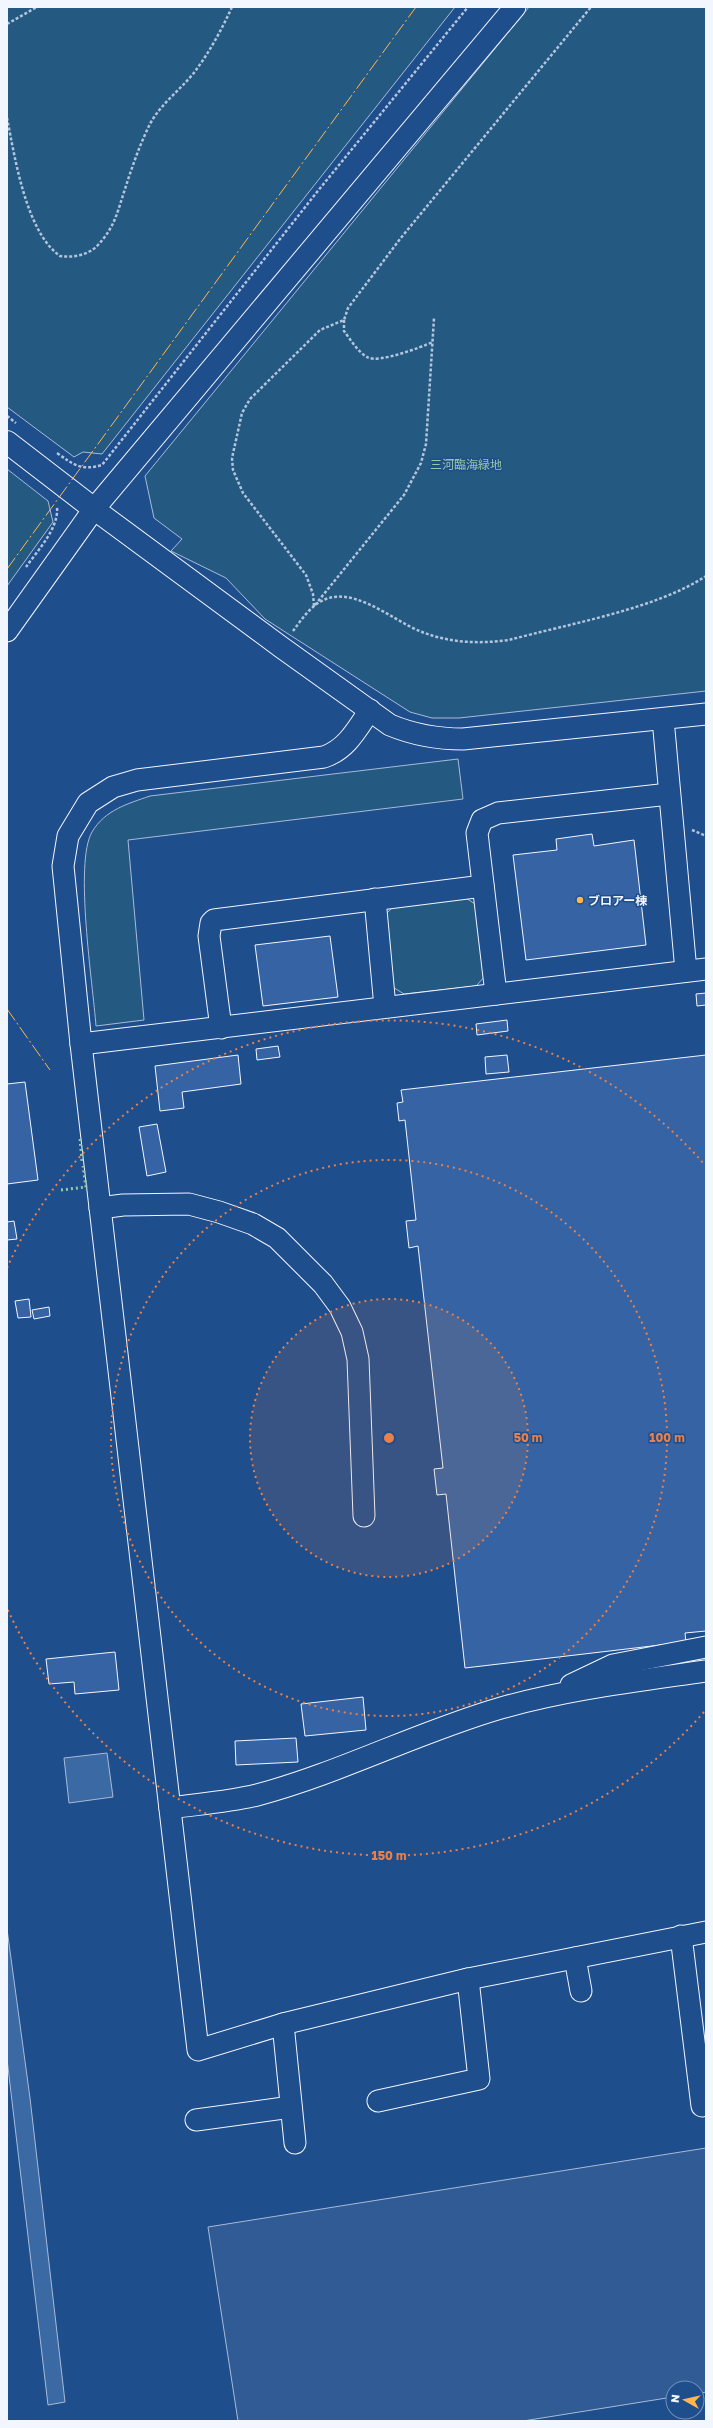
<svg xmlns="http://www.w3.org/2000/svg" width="713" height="2428" viewBox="0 0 713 2428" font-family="'Golos Text','Noto Sans JP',sans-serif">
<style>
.green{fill:#245a82;stroke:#a8bbd7}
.parking{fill:#305b95;stroke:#a8bbd7}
.water{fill:#3b69a3;stroke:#a8bbd7}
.building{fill:#3563a3;stroke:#f2f6ff}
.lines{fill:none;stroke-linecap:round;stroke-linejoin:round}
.minor-casing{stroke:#f2f6ff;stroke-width:23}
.major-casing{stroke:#f2f6ff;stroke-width:24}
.path{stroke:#b3c4dc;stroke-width:2.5;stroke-dasharray:3 2;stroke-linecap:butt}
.minor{stroke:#1f4e8c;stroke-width:21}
.major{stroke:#1f4e8c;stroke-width:22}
.hedge{stroke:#97c8a6;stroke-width:3;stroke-dasharray:2 3;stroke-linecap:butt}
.power{stroke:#ffb74d;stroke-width:1;stroke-dasharray:14 3 2 3;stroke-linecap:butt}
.ring{fill:none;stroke:#ea8049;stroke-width:2;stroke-dasharray:2 4}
.poi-dot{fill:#ffb74d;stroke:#1f4e8c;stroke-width:1.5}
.labels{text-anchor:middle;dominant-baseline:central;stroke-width:3;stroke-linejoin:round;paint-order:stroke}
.park-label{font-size:12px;fill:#97c8a6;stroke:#1f4e8c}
.poi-label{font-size:12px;font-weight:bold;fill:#f2f6ff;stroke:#1f4e8c;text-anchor:start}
.centre{fill:#ea8049;stroke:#1f4e8c;stroke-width:2}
.ring-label{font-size:12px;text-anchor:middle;font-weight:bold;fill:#ea8049;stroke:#1f4e8c;stroke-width:3;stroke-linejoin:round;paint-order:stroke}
</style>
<rect width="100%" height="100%" fill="#1f4e8c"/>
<g class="green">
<polygon points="7,7 455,7 102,454 83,452 74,457 7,407"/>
<polygon points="529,7 706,7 706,691 459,718 432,718 410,712 265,619 226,578 171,551 182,539 154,518 145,476"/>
<polygon points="7,469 48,501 53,522 7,586"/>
<path d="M458,759L463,799L128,840L144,1020L96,1026C93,985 74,863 92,832C105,810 127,804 150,796Z"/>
<polygon points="466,898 478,906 486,975 476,986 404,994 391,986 383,917 394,906"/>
</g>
<polygon class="parking" points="706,2148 706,2392 697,2394 697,2388 673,2388 673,2397 523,2421 238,2421 208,2227"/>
<g class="water">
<polygon points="107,1753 113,1797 69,1803 64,1758"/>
<polygon points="7,1929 30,2098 65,2402 48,2405 7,2059"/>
</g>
<g class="building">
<polygon points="592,834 594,846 634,840 646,945 526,960 513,855 557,850 556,839"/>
<polygon points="330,936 338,997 263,1006 255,945"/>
<polygon points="706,993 706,1005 697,1006 696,994"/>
<polygon points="507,1020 508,1031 477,1035 476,1024"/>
<polygon points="278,1046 280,1057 257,1060 256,1049"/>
<polygon points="238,1055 241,1084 182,1092 184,1108 160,1111 155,1066"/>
<polygon points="507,1055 509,1072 486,1074 485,1057"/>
<polygon points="706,1055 706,1631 685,1633 686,1642 465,1668 446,1494 437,1495 434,1469 443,1468 418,1246 409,1248 406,1221 416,1220 405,1120 399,1121 397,1103 403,1102 401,1090"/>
<polygon points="25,1082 38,1180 7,1184 7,1084"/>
<polygon points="157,1124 166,1172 147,1176 139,1127"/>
<polygon points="14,1221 17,1239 7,1240 7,1222"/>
<polygon points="29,1299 31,1317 18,1318 15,1301"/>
<polygon points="49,1307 50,1316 34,1319 32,1310"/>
<polygon points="115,1652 119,1690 75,1694 74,1682 49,1684 46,1659"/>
<polygon points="363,1697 366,1730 305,1736 301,1704"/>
<polygon points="296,1738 298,1762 236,1765 235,1741"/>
</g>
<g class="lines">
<defs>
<g id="minor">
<path d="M94,509L281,647L390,725C414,735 437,739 463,739L706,714"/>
<polyline points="7,631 94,509 515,7"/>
<path d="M370,710C357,729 347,749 324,757L137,780L113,787L88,803L68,836L63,866L81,1044L198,2050L283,2024L468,1979L706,1932"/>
<polyline points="663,719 686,971"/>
<polyline points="375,899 385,1007"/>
<polyline points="496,994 477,833 482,820 498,813 669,794"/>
<polyline points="221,1028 209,936 211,923 214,920 483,886"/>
<polyline points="81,1044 706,969"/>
<polyline points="100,1208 123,1205 189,1204 219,1212 253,1224 277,1238 323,1284 340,1307 352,1332 358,1359 364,1516"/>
<polyline points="571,1685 613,1665 706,1647"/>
<path d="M170,1808C198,1804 229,1802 257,1795C340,1773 418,1732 501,1708C568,1689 637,1681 706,1671"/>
<polyline points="681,1936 702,2106"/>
<polyline points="575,1958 581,1991"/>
<polyline points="283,2024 295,2143"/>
<polyline points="378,2101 479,2079 468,1979"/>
<polyline points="196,2120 291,2107"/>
</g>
<polyline id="major" points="7,442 94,509"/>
</defs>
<use href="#minor" class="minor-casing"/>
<use href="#major" class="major-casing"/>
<g class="path">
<polyline points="7,24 37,7"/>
<path d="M7,118C15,158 26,232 60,256C73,258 88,255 97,246C115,227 117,213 125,189C132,167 140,144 150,124C161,103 182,89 196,70C210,51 222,29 232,7"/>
<path d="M344,320V331C350,339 358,352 367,357C378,364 421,347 433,342"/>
<polyline points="7,416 16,423"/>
<path d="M57,453C74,465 81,471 102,465L317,192L468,7"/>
<path d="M26,567C38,550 59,528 57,507"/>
<polyline points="315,605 404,495 421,463 426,444 434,318"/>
<polyline points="314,606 313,594 306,575 243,493 233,470 232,458 242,413 250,399 320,330 344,320 348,308 400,239 591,7"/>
<path d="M293,631C299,623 305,614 313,607C346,577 390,620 422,632C450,643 479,644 509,640C568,624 656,609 706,576"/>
<polyline points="692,830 706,836"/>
</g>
<use href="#minor" class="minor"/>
<use href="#major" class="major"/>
<g class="hedge">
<polyline points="80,1139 82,1161"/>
<polyline points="61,1190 86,1187 83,1166"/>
</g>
<g class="power">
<polyline points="7,569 416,7"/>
<polyline points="7,1009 50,1070"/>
</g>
</g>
<circle cx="389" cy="1438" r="139" fill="#ea8049" fill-opacity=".12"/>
<g class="ring">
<circle cx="389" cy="1438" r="139"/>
<circle cx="389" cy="1438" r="278"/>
<path d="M704 1712A418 418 0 0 1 7 1608M7 1268A418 418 0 0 1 704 1164"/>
</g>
<circle class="poi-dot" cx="580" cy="900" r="4"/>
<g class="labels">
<g class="park-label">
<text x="466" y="464">三河臨海緑地</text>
</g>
<g class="poi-label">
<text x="588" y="900">ブロアー棟</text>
</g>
</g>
<circle cx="389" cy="1438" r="6" class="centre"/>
<g class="ring-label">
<text x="528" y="1442">50 m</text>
<text x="667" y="1442">100 m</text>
<text x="389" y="1860">150 m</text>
</g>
<rect width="713" height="2428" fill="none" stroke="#f2f6ff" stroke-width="16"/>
<g transform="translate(685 2400) rotate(278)"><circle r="19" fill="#1f4e8c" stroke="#7391ba"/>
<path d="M0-3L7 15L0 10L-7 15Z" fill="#ffb74d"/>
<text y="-6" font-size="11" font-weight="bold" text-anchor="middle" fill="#f2f6ff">N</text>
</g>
</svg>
